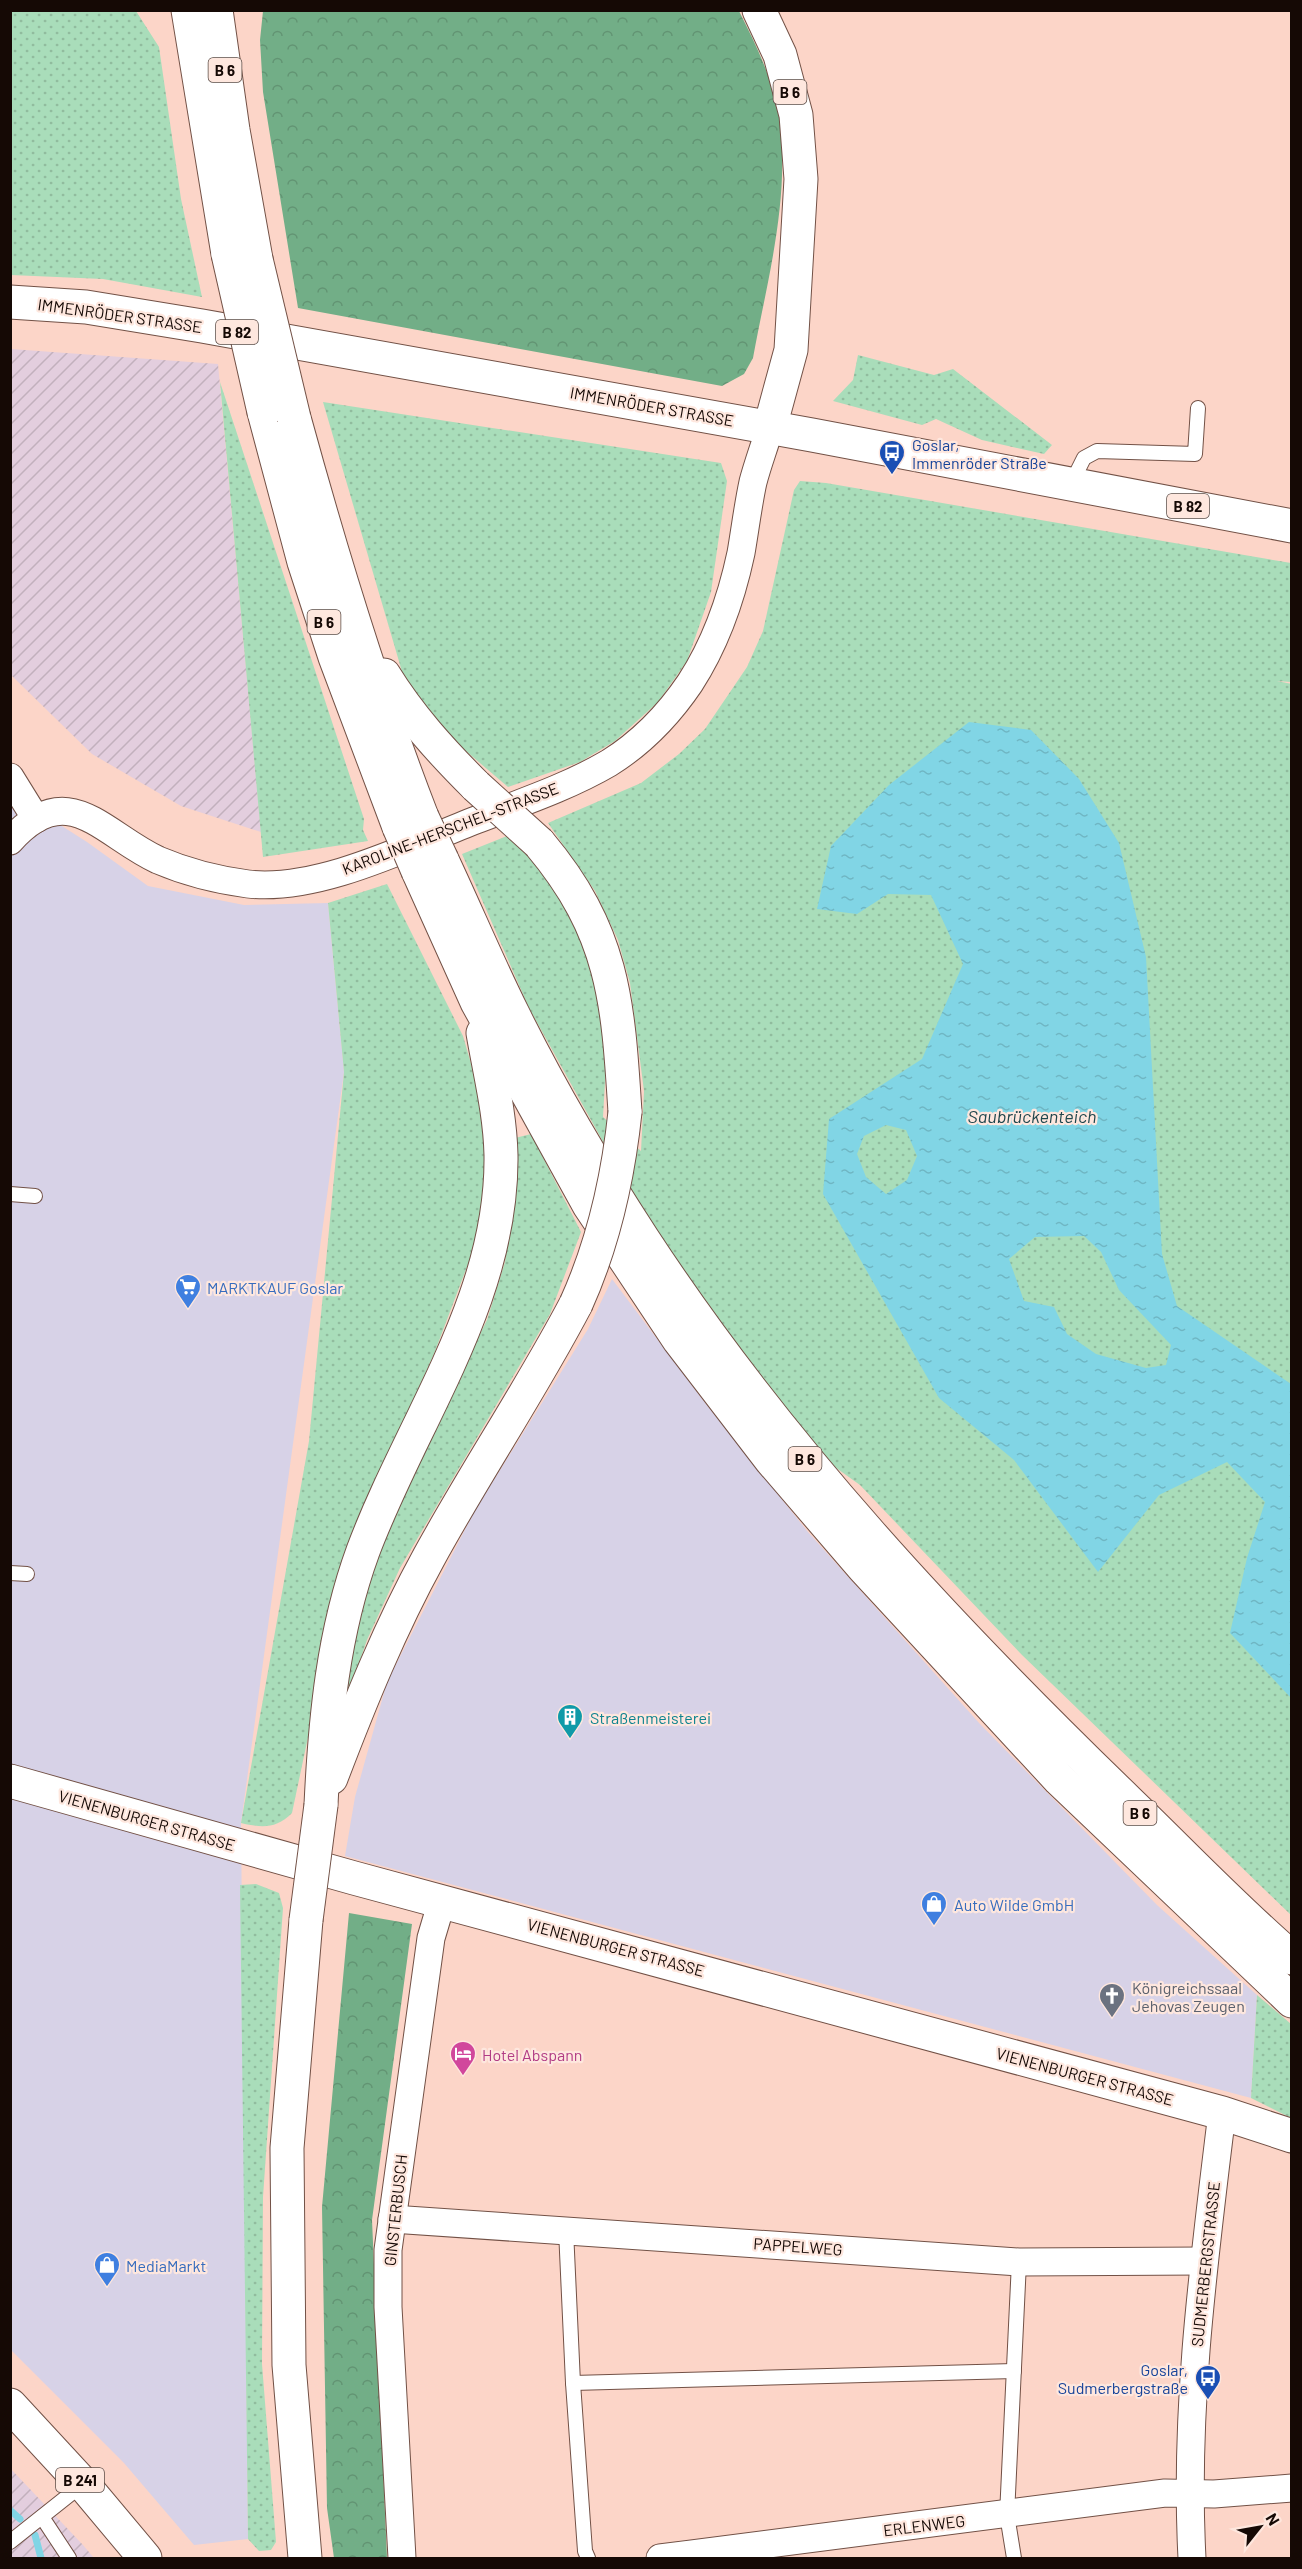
<svg xmlns="http://www.w3.org/2000/svg" width="1302" height="2569" viewBox="0 0 1302 2569" font-family="Barlow,sans-serif">
<style>
.commercial{fill:#d7d2e7}
.industrial{fill:url(#industrial-furrows)}
.green{fill:url(#green-dots)}
.forest{fill:url(#forest-crowns)}
.water{fill:url(#water-ripples);fill-rule:evenodd}
.lines{fill:none;stroke-linecap:round;stroke-linejoin:round}
.stream{stroke:#81d5e5;stroke-width:7}
.service-casing{stroke:#725146;stroke-width:16}
.minor-casing{stroke:#725146;stroke-width:29}
.tertiary-casing{stroke:#725146;stroke-width:35}
.primary-casing{stroke:#725146;stroke-width:35}
.trunk-casing{stroke:#725146;stroke-width:35}
.service{stroke:#fff;stroke-width:14}
.minor{stroke:#fff;stroke-width:27}
.tertiary{stroke:#fff;stroke-width:33}
.primary{stroke:#fff;stroke-width:33}
.trunk{stroke:#fff;stroke-width:33}
.trunk-bridge-casing{stroke:#725146;stroke-width:35;stroke-linecap:butt}
.trunk-bridge{stroke:#fff;stroke-width:33}
.labels{text-anchor:middle;dominant-baseline:central;stroke-width:4.5;stroke-linejoin:round;paint-order:stroke}
.shield{fill:#fee7de;stroke:#5b4c46;stroke-width:1.5}
.shield-label{font-size:15px;font-weight:bold;fill:#150905}
.street-label{font-size:16px;fill:#150905;stroke:#fee7de}
.transit-label{font-size:16px;fill:#164399;stroke:#fee7de;text-anchor:start}
.shop-label{font-size:16px;fill:#366cbe;stroke:#fee7de;text-anchor:start}
.culture-label{font-size:16px;fill:#0d838f;stroke:#fee7de;text-anchor:start}
.worship-label{font-size:16px;fill:#5b616d;stroke:#fee7de;text-anchor:start}
.hotel-label{font-size:16px;fill:#b23c85;stroke:#fee7de;text-anchor:start}
.water-label{font-size:18px;font-style:italic;fill:#1f464d;stroke:#fee7de}
</style>
<defs>
<pattern id="industrial-furrows" width="10" height="10" patternUnits="userSpaceOnUse" patternTransform="scale(1.5)"><rect width="10" height="10" fill="#e3cede"/><path d="M-1 1l2-2M0 10L10 0M9 11l2-2" fill="none" stroke="#c2b0bd"/></pattern>
<pattern id="green-dots" width="8" height="8" patternUnits="userSpaceOnUse" patternTransform="scale(1.5)"><rect width="8" height="8" fill="#a9ddba"/><path d="M2 2h.1M6 6h.1" fill="none" stroke="#91bc9e" stroke-width="1.8" stroke-linecap="round"/></pattern>
<pattern id="forest-crowns" width="20" height="18" patternUnits="userSpaceOnUse" patternTransform="scale(1.5)"><rect width="20" height="18" fill="#72ae87"/><path d="M2 6a3 3 0 1 1 6 0M12 15a3 3 0 1 1 6 0" fill="none" stroke="#629473"/></pattern>
<pattern id="water-ripples" width="26" height="14" patternUnits="userSpaceOnUse" patternTransform="scale(1.5)"><rect width="26" height="14" fill="#81d5e5"/><path d="M2 4q2-2 4 0t4 0M15 11q2-2 4 0t4 0" fill="none" stroke="#6fb6c3"/></pattern>
</defs>
<rect width="100%" height="100%" fill="#fcd5c8"/>
<g class="commercial">
<polygon points="10,793 87,842 148,886 244,905 328,903 344,1072 241,1823 248,2539 194,2545 124,2463 11,2350"/>
<polygon points="612,1279 703,1400 808,1532 980,1724 1157,1905 1257,1995 1251,2098 345,1856 355,1797 387,1682 475,1510 588,1329"/>
</g>
<g class="industrial">
<polygon points="11,349 218,364 261,832 181,806 92,754 11,675"/>
<polygon points="10,2468 83,2545 94,2558 11,2558"/>
</g>
<g class="green">
<polygon points="11,10 136,11 159,47 181,199 202,297 103,279 11,275"/>
<polygon points="858,355 934,375 953,369 1052,445 1044,454 982,440 936,419 922,425 833,401 853,380"/>
<polygon points="220,382 364,819 363,830 368,841 263,857"/>
<polygon points="323,402 721,463 727,481 711,592 687,661 658,702 615,741 580,762 508,787 453,740 425,710 403,675"/>
<polygon points="800,481 826,483 1291,563 1291,682 1277,681 1292,684 1291,1915 1022,1655 860,1485 825,1460 738,1350 633,1196 529,1008 462,854 507,836 541,866 589,949 607,1048 603,1117 641,1151 644,1091 630,983 618,940 595,891 548,823 641,783 679,754 705,729 747,667 763,631 794,490"/>
<path d="M387,884L463,1036L483,1105L488,1167L476,1243L434,1354L349,1543L292,1813C276,1829 262,1828 241,1823L309,1441L344,1072L328,903Z"/>
<polygon points="531,1134 581,1232 550,1314 400,1568 367,1640 345,1704 339,1681 395,1502 487,1320 505,1262 515,1186 515,1138"/>
<polygon points="256,1884 279,1893 283,1908 263,2197 262,2364 276,2542 271,2550 259,2551 248,2539 240,1885"/>
<polygon points="1257,1995 1291,2024 1291,2118 1251,2098"/>
</g>
<g class="forest">
<path d="M263,11H739C756,45 773,79 779,117C791,197 767,281 753,358L744,374L722,386L298,308L263,92L260,40Z"/>
<polygon points="349,1913 412,1924 372,2220 387,2558 334,2558 327,2508 322,2207"/>
</g>
<path class="water" d="M969,722L1031,730L1079,779L1119,843L1146,957L1162,1254L1177,1306L1291,1384V1698L1230,1633L1247,1558L1265,1502L1227,1462L1159,1495L1098,1572L1014,1460L939,1398L823,1194L829,1119L922,1059L963,964L931,895L888,894L857,914L817,909L831,846L889,785ZM886,1125L906,1130L917,1156L907,1180L886,1194L866,1177L857,1154L864,1136ZM1084,1236L1101,1252L1119,1290L1171,1345L1166,1365L1146,1368L1096,1354L1067,1334L1054,1307L1024,1301L1009,1259L1035,1237Z"/>
<g class="lines">
<g class="stream">
<polyline points="10,2510 20,2519"/>
<polyline points="35,2535 41,2558"/>
</g>
<defs>
<g id="service">
<polyline points="1071,484 1084,458 1097,451 1195,454 1198,408"/>
<polyline points="10,1194 35,1196"/>
<polyline points="10,1573 27,1574"/>
<polyline points="566,2230 573,2383 585,2551 588,2558"/>
<polyline points="573,2383 1014,2371"/>
<polyline points="42,2517 69,2558"/>
<polyline points="10,2542 83,2484"/>
<polyline points="1014,2558 1007,2515 1019,2262"/>
</g>
<g id="minor">
<polyline points="10,777 36,819"/>
<path d="M10,841C68,776 102,834 158,860C186,872 218,880 248,884C319,892 409,846 476,820C520,803 568,787 609,763C641,743 669,714 690,683C716,643 731,600 741,553C745,530 748,505 753,482C758,463 765,445 770,427"/>
<polyline points="392,2219 1019,2262 1204,2261"/>
<polyline points="402,2558 388,2307 388,2250 431,1938 442,1901"/>
<polyline points="660,2558 1165,2493 1214,2494 1292,2488"/>
<path d="M1192,2558C1184,2409 1204,2261 1222,2113"/>
</g>
<polyline id="tertiary" points="10,1781 354,1878 1222,2113 1292,2136"/>
<g id="primary">
<polyline points="10,302 86,307 202,326 812,435 1292,526"/>
<polyline points="10,2405 83,2484 145,2558"/>
</g>
<g id="trunk">
<polyline points="188,10 228,254"/>
<polyline points="216,10 233,130 256,259"/>
<polyline points="759,10 780,55 796,115 801,179 791,350 770,427"/>
<polyline points="264,412 304,562 335,657 399,827"/>
<path d="M294,418C331,553 371,686 422,817"/>
<path d="M384,675C410,717 441,751 476,786"/>
<path d="M539,843C614,932 618,1001 625,1112"/>
<path d="M442,860C466,911 488,964 513,1014C551,1091 596,1167 643,1239C780,1448 950,1629 1129,1802C1183,1854 1235,1909 1292,1958"/>
<polyline points="418,871 477,1002 589,1205 679,1340 771,1460 863,1567 1059,1779 1292,2001"/>
<path d="M331,1778C360,1702 390,1628 429,1557C476,1471 531,1390 576,1304"/>
<path d="M321,1805C325,1719 333,1633 363,1551C412,1420 503,1300 501,1155C500,1113 490,1074 483,1033"/>
<polyline points="305,2558 289,2365 287,2148 306,1920"/>
</g>
</defs>
<use href="#service" class="service-casing"/>
<use href="#minor" class="minor-casing"/>
<use href="#tertiary" class="tertiary-casing"/>
<use href="#primary" class="primary-casing"/>
<use href="#trunk" class="trunk-casing"/>
<use href="#service" class="service"/>
<use href="#minor" class="minor"/>
<use href="#tertiary" class="tertiary"/>
<use href="#primary" class="primary"/>
<use href="#trunk" class="trunk"/>
<defs>
<g id="trunk-bridge">
<polyline points="228,254 264,412"/>
<polyline points="256,259 294,418"/>
<polyline points="476,786 539,843"/>
<polyline points="422,817 442,860"/>
<polyline points="399,827 418,871"/>
<path d="M576,1304C604,1242 618,1179 625,1112"/>
<polyline points="306,1920 321,1805"/>
</g>
</defs>
<use href="#trunk-bridge" class="trunk-bridge-casing"/>
<use href="#trunk-bridge" class="trunk-bridge"/>
</g>
<defs>
<symbol id="bus-pin" viewBox="-11 -11 22 30"><path d="M0 17L-7.5 6A9.5 9.5 0 1 1 7.5 6Z" fill="#1a4fb4" stroke="#fee7de"/><path d="M-5-6H5V4H4V6H2V4H-2V6H-4V4H-5ZM-3.5-4V0h7V-4ZM-3.5 1.2v1.5H-2V1.2ZM2 1.2v1.5H3.5V1.2Z" fill="#fff"/></symbol>
<symbol id="supermarket-pin" viewBox="-11 -11 22 30"><path d="M0 17L-7.5 6A9.5 9.5 0 1 1 7.5 6Z" fill="#3f7fe0" stroke="#fee7de"/><path d="M-6-5.5h2.5l.6 2H6L4.5 2H-2.5L-4.4-4H-6ZM-1.5 3.2a1.3 1.3 0 1 0 .1 0ZM3 3.2a1.3 1.3 0 1 0 .1 0Z" fill="#fff"/></symbol>
<symbol id="building-pin" viewBox="-11 -11 22 30"><path d="M0 17L-7.5 6A9.5 9.5 0 1 1 7.5 6Z" fill="#0f9aa8" stroke="#fee7de"/><path d="M-4-6H4V6H1V3H-1V6H-4ZM-2.5-4.3h1.7v1.8h-1.7ZM.8-4.3h1.7v1.8H.8ZM-2.5-1h1.7V.8h-1.7ZM.8-1h1.7V.8H.8Z" fill="#fff"/></symbol>
<symbol id="shop-pin" viewBox="-11 -11 22 30"><path d="M0 17L-7.5 6A9.5 9.5 0 1 1 7.5 6Z" fill="#3f7fe0" stroke="#fee7de"/><path d="M-5-2.5h2.3a2.7 3.5 0 0 1 5.4 0H5L5.5 6h-11ZM-1.5-2.5h3a1.5 2.3 0 0 0-3 0Z" fill="#fff"/></symbol>
<symbol id="church-pin" viewBox="-11 -11 22 30"><path d="M0 17L-7.5 6A9.5 9.5 0 1 1 7.5 6Z" fill="#6b7280" stroke="#fee7de"/><path d="M-1.2-6h2.4v3.5h3.3v2.4h-3.3V6h-2.4V-.1h-3.3v-2.4h3.3Z" fill="#fff"/></symbol>
<symbol id="hotel-pin" viewBox="-11 -11 22 30"><path d="M0 17L-7.5 6A9.5 9.5 0 1 1 7.5 6Z" fill="#d1479c" stroke="#fee7de"/><path d="M-6-4.5h1.5V1H6V5H4.5V3h-9V5H-6ZM-4 0a1.8 1.8 0 1 1 3.6 0ZM.5 0V-2.5h3Q6-2.5 6 0Z" fill="#fff"/></symbol>
</defs>
<g fill-rule="evenodd">
<use href="#bus-pin" x="877" y="438" width="30" height="40"/>
<use href="#supermarket-pin" x="173" y="1272" width="30" height="40"/>
<use href="#building-pin" x="555" y="1702" width="30" height="40"/>
<use href="#shop-pin" x="919" y="1889" width="30" height="40"/>
<use href="#church-pin" x="1097" y="1981" width="30" height="40"/>
<use href="#hotel-pin" x="448" y="2039" width="30" height="40"/>
<use href="#shop-pin" x="92" y="2250" width="30" height="40"/>
<use href="#bus-pin" x="1193" y="2363" width="30" height="40"/>
</g>
<g class="labels">
<g class="shield">
<rect x="208.5" y="58" width="33" height="24" rx="4.5"/>
<rect x="773.5" y="80" width="33" height="24" rx="4.5"/>
<rect x="216" y="320" width="42" height="24" rx="4.5"/>
<rect x="1167" y="494" width="42" height="24" rx="4.5"/>
<rect x="307.5" y="610" width="33" height="24" rx="4.5"/>
<rect x="788.5" y="1447" width="33" height="24" rx="4.5"/>
<rect x="1123.5" y="1801" width="33" height="24" rx="4.5"/>
<rect x="56" y="2468" width="48" height="24" rx="4.5"/>
</g>
<g class="shield-label">
<text x="225" y="70">B 6</text>
<text x="790" y="92">B 6</text>
<text x="237" y="332">B 82</text>
<text x="1188" y="506">B 82</text>
<text x="324" y="622">B 6</text>
<text x="805" y="1459">B 6</text>
<text x="1140" y="1813">B 6</text>
<text x="80" y="2480">B 241</text>
</g>
<g class="street-label">
<text transform="translate(120 315) rotate(8)">IMMENRÖDER STRASSE</text>
<text transform="translate(652 406) rotate(10)">IMMENRÖDER STRASSE</text>
<text transform="translate(450 828) rotate(-21)">KAROLINE-HERSCHEL-STRASSE</text>
<text transform="translate(147 1820) rotate(16)">VIENENBURGER STRASSE</text>
<text transform="translate(616 1947) rotate(15)">VIENENBURGER STRASSE</text>
<text transform="translate(1085 2076) rotate(15)">VIENENBURGER STRASSE</text>
<text transform="translate(395 2210) rotate(-84)">GINSTERBUSCH</text>
<text transform="translate(798 2246) rotate(4)">PAPPELWEG</text>
<text transform="translate(1205 2264) rotate(-84)">SUDMERBERGSTRASSE</text>
<text transform="translate(924 2525) rotate(-7)">ERLENWEG</text>
</g>
<g class="transit-label">
<text x="912" y="444">Goslar,<tspan x="912" dy="18">Immenröder Straße</tspan></text>
<text x="1188" y="2369" text-anchor="end">Goslar,<tspan x="1188" dy="18">Sudmerbergstraße</tspan></text>
</g>
<g class="shop-label">
<text x="207" y="1287">MARKTKAUF Goslar</text>
<text x="954" y="1904">Auto Wilde GmbH</text>
<text x="126" y="2265">MediaMarkt</text>
</g>
<g class="culture-label">
<text x="590" y="1717">Straßenmeisterei</text>
</g>
<g class="worship-label">
<text x="1132" y="1987">Königreichssaal<tspan x="1132" dy="18">Jehovas Zeugen</tspan></text>
</g>
<g class="hotel-label">
<text x="482" y="2054">Hotel Abspann</text>
</g>
<g class="water-label">
<text x="1032" y="1116">Saubrückenteich</text>
</g>
</g>
<rect width="1302" height="2569" fill="none" stroke="#150905" stroke-width="24"/>
<g transform="translate(1260 2527) rotate(59)" stroke="#fee7de" stroke-width="4.5" paint-order="stroke">
<path d="M0-4.5L10 22L0 15L-10 22Z" fill="#150905"/>
<text y="-9" font-size="16" font-weight="bold" text-anchor="middle" fill="#150905">N</text>
</g>
</svg>
